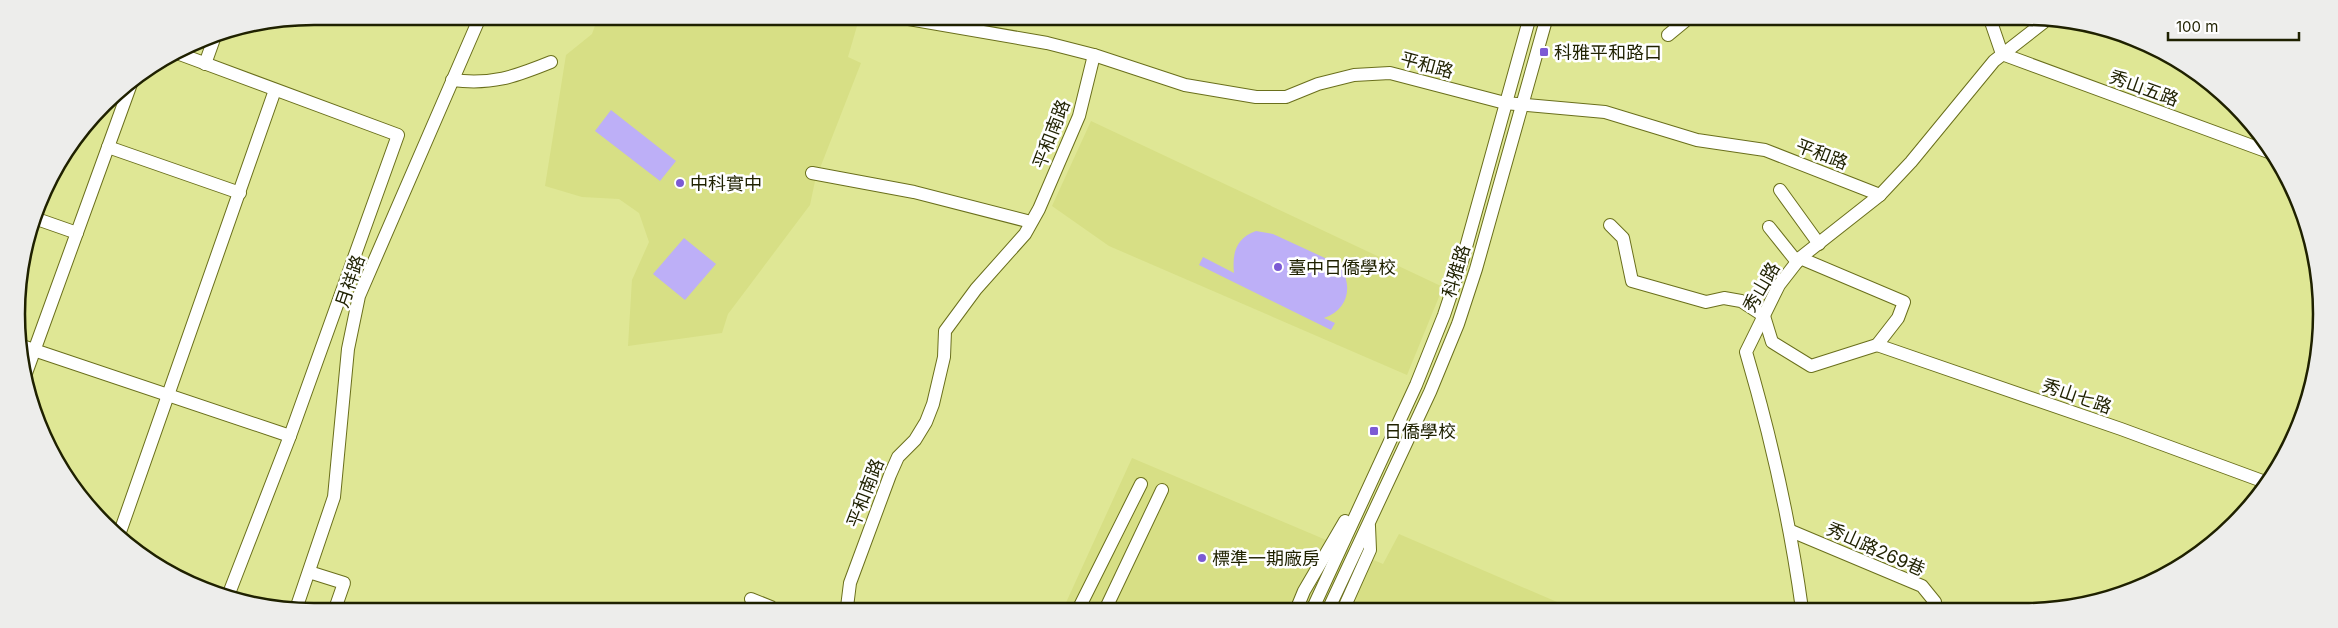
<svg xmlns="http://www.w3.org/2000/svg" width="2338" height="628" viewBox="0 0 2338 628" font-family="Inter,'Noto Sans TC',sans-serif">
<style>
.built{fill:#d7df85}
.green{fill:#bdaff7}
.lines{fill:none;stroke-linecap:round;stroke-linejoin:round}
.minor-casing{stroke:#6a6f1c;stroke-width:14}
.minor{stroke:#fff;stroke-width:12}
.poi-dot{fill:#7c5ad4;stroke:#fff;stroke-width:2}
.labels{text-anchor:middle;dominant-baseline:central;stroke-width:5;stroke-linejoin:round;paint-order:stroke}
.poi-label{font-size:18px;fill:#1f2100;stroke:#fff;text-anchor:start}
.street-label{font-size:18px;fill:#1f2100;stroke:#fff}
.rim{fill:none;stroke:#1f2100;stroke-width:2.5}
</style>
<rect width="100%" height="100%" fill="#dfe795"/>
<g class="built">
<polygon points="598,17 859,19 848,57 861,63 815,181 810,205 728,314 722,333 628,346 632,280 649,242 639,213 619,199 582,197 545,186 566,55 592,34"/>
<polygon points="1091,121 1443,287 1407,375 1109,246 1052,206"/>
<polygon points="1132,458 1383,564 1399,534 1571,608 1064,607"/>
</g>
<g class="green">
<polygon points="611,110 676,161 660,181 595,131"/>
<path d="M1256,231L1273,234L1338,264C1354,284 1349,310 1324,318L1335,323L1331,330L1199,265L1203,257L1234,273C1232,253 1236,238 1256,231Z"/>
<polygon points="684,238 716,264 685,300 653,274"/>
</g>
<g class="lines">
<defs>
<g id="minor">
<polyline points="903,18 1047,43 1094,55 1185,85 1256,97 1286,97 1318,84 1354,75 1390,73 1505,103 1605,112 1697,140 1765,150 1880,195"/>
<polyline points="1991,22 2002,54"/>
<polyline points="1668,35 1685,21"/>
<polyline points="177,53 398,135 290,436 228,596"/>
<polyline points="2002,54 2274,154"/>
<polyline points="205,64 215,36"/>
<path d="M452,80C492,85 514,77 551,62"/>
<polyline points="108,147 240,193"/>
<polyline points="812,173 914,192 1031,222"/>
<polyline points="1780,190 1819,244"/>
<polyline points="37,219 77,233"/>
<polyline points="1610,225 1623,238 1632,281 1706,302 1724,298 1741,301 1764,316 1772,342 1811,366 1877,345"/>
<polyline points="1769,227 1797,262"/>
<polyline points="1800,258 1904,302 1898,318 1877,345 2121,429 2265,482"/>
<polyline points="22,346 290,436"/>
<polyline points="25,376 132,81"/>
<polyline points="1791,531 1922,586 1935,602 1935,609"/>
<polyline points="120,532 275,90"/>
<polyline points="309,572 344,583 336,606"/>
<polyline points="751,599 771,607"/>
<polyline points="297,606 334,497 348,349 359,296 480,17"/>
<polyline points="847,607 850,583 890,475 898,457 915,440 926,422 933,404 944,357 945,331 976,289 1025,234 1039,209 1079,116 1094,55"/>
<polyline points="1079,608 1141,484"/>
<polyline points="1106,608 1162,490"/>
<polyline points="1297,608 1304,591 1345,521"/>
<polyline points="1313,608 1416,385 1444,315 1463,258 1529,20"/>
<polyline points="1329,608 1430,392 1458,324 1476,269 1546,20"/>
<polyline points="1344,608 1370,550 1369,526"/>
<path d="M1802,609C1790,521 1771,437 1746,352L1779,285L1800,258L1880,195L1911,162L1994,61L2044,22"/>
</g>
</defs>
<use href="#minor" class="minor-casing"/>
<use href="#minor" class="minor"/>
</g>
<g class="poi-dot">
<rect x="1539" y="47" width="10" height="10" rx="2.5"/>
<circle cx="680" cy="183" r="5"/>
<circle cx="1278" cy="267" r="5"/>
<rect x="1369" y="426" width="10" height="10" rx="2.5"/>
<circle cx="1202" cy="558" r="5"/>
</g>
<g class="labels">
<g class="poi-label">
<text x="1554" y="52">科雅平和路口</text>
<text x="690" y="183">中科實中</text>
<text x="1288" y="267">臺中日僑學校</text>
<text x="1384" y="431">日僑學校</text>
<text x="1212" y="558">標準一期廠房</text>
</g>
<g class="street-label">
<text transform="translate(1427 65) rotate(15)">平和路</text>
<text transform="translate(2144 88) rotate(20)">秀山五路</text>
<text transform="translate(1051 134) rotate(-69)">平和南路</text>
<text transform="translate(1822 154) rotate(21)">平和路</text>
<text transform="translate(1456 271) rotate(-73)">科雅路</text>
<text transform="translate(350 281) rotate(-71)">月祥路</text>
<text transform="translate(1761 287) rotate(-60)">秀山路</text>
<text transform="translate(2077 396) rotate(19)">秀山七路</text>
<text transform="translate(865 493) rotate(-69)">平和南路</text>
<text transform="translate(1876 549) rotate(24)">秀山路269巷</text>
</g>
</g>
<path d="M0 0H2338V628H0ZM314 25H2024A289 289 0 0 1 2313 314V314A289 289 0 0 1 2024 603H314A289 289 0 0 1 25 314V314A289 289 0 0 1 314 25Z" fill="#ededeb" fill-rule="evenodd"/>
<path class="rim" d="M314 25H2024A289 289 0 0 1 2313 314V314A289 289 0 0 1 2024 603H314A289 289 0 0 1 25 314V314A289 289 0 0 1 314 25Z"/>
<path d="M2168 32v8h131v-8" fill="none" stroke="#1f2100" stroke-width="2.5"/>
<text x="2176" y="32" font-size="15" fill="#1f2100" stroke="#ffffff" stroke-width="4" paint-order="stroke">100 m</text>
</svg>
